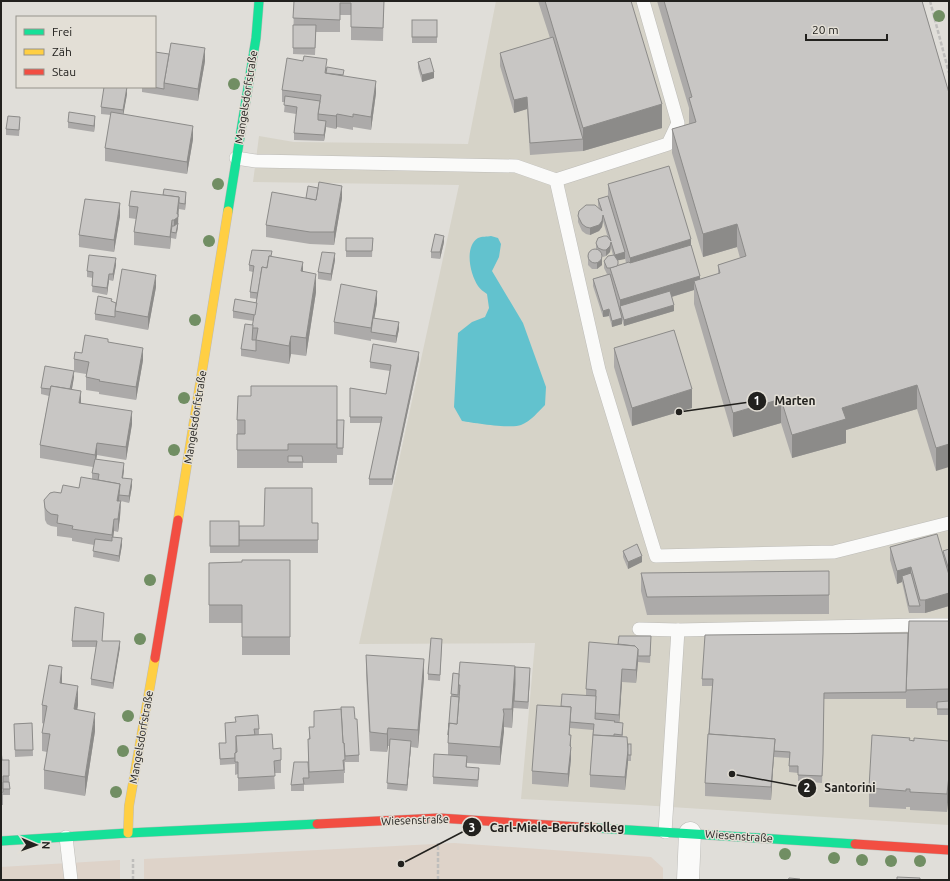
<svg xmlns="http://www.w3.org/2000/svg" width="950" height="881" viewBox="0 0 950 881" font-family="Ubuntu,sans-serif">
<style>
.built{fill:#d6d3c8}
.education{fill:#ded3c9}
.water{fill:#62c2ce}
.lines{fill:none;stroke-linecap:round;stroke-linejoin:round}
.lane-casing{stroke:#bdbcb8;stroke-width:14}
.street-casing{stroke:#bdbcb8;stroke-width:23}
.fast-casing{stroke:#bdbcb8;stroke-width:10}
.slow-casing{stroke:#bdbcb8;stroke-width:10}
.jam-casing{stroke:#bdbcb8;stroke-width:10}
.path{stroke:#bfbebc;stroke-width:2.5;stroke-dasharray:4 2;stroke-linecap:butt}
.lane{stroke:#fafaf9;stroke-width:13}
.street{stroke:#fafaf9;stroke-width:22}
.fast{stroke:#16e098;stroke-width:9}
.slow{stroke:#ffcf43;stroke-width:9}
.jam{stroke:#f24e42;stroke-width:9}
.tree{fill:#718e63}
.wall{fill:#acaaa9;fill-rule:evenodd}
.shaded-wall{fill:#8c8b89}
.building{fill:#c8c6c4;stroke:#8c8b89}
.labels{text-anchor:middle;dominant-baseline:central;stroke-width:3;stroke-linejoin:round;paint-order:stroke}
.street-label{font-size:11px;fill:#22211e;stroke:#e3dfd6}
.leader{fill:none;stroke:#22211e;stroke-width:1.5}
.callout-dot{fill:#22211e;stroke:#e3dfd6;stroke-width:1.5}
.mark-label{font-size:12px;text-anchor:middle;font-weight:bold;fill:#fff}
.callout-label{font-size:12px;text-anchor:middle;font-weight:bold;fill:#22211e;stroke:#e3dfd6;stroke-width:3;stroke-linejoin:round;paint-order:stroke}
</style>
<rect width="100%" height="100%" fill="#e0ded9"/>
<polygon class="built" points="496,1 921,1 949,104 949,825 640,805 521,799 535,643 359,644 459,185 253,182 259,136 294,142 468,144"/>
<g class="education">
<polygon points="454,843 651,857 663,868 663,880 144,880 144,859"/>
<polygon points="120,860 120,880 1,880 1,867"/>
</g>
<path class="water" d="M491,236L498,238L501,244L499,257L492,271L523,323L546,387L545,405C538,412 531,421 521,425C512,429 474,423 462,421L454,407L458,333L472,322L485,317L489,308L487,294C484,292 480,289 478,286C470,274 464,247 478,238C482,236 487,237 491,236Z"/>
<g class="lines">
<defs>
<g id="lane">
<polyline points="236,158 256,161 516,166 556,180 668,144 678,123 643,1"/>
<polyline points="556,180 599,370 656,556 834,552 949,523"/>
<polyline points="639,629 678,630 922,625 949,625"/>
<polyline points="665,832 678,630"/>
<polyline points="66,837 71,880"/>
</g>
<polyline id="street" points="688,880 690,833"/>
<g id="fast">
<polyline points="228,211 256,38 259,1"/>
<polyline points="596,828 855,844"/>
<polyline points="1,841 128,833 317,824"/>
</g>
<g id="slow">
<polyline points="178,520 228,211"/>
<polyline points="128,833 129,806 155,658"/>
</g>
<g id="jam">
<polyline points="155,658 178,520"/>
<polyline points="317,824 439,818 596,828"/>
<polyline points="855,844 949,850"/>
</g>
</defs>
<use href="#lane" class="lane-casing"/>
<use href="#street" class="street-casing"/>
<use href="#fast" class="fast-casing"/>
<use href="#slow" class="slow-casing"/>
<use href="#jam" class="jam-casing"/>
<g class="path">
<polyline points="930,1 949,73"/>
<polyline points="133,880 133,859"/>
<polyline points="438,880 438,843"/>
</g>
<use href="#lane" class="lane"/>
<use href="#street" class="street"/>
<use href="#fast" class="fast"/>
<use href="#slow" class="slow"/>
<use href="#jam" class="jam"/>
</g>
<g class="tree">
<circle cx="939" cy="16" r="6"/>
<circle cx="234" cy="84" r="6"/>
<circle cx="218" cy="184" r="6"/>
<circle cx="209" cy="241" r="6"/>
<circle cx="195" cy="320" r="6"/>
<circle cx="184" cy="398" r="6"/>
<circle cx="174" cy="450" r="6"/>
<circle cx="150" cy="580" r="6"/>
<circle cx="140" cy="639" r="6"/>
<circle cx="128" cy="716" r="6"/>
<circle cx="123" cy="751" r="6"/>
<circle cx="116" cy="792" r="6"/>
<circle cx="785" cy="854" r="6"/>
<circle cx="834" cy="858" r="6"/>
<circle cx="862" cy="860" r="6"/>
<circle cx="891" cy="861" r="6"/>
<circle cx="920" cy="861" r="6"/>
</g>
<g class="wall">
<polygon points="294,1 384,1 383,41 351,40 351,15 340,15 340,32 316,32 315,55 293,54"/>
<polygon points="538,1 631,1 662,128 583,151 530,155 527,109 514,113 500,66 500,53 550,38"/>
<path d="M657,1H922L949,93L936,471L917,409L846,430V443L792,458L781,423L733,437L694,304V290L672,297L674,311L624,326L622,320V324L612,327L609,316L603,317L593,286V279L608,274H607L604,268V261L613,255L611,248L610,252L606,256L603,257L602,256V265L597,269H592L588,265V253L596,249V243L608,238L603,221L602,227L599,231L590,235L586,234L582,231L578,222V216L599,209L598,205V199L608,196V184L691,245L700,279L718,274V265L740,258L737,247L703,257L672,153V129L689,124V108ZM625,258L626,263L618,265V260Z"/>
<rect x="412" y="20" width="25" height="23"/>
<polygon points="169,54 205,61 198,101 142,92 142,87 155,87"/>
<polygon points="418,62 434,78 422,82 418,68"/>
<polygon points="327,67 376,93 371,130 353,127 353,130 337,127 336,129 326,127 324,141 294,140 294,133 296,114 284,112 285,102 282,102 282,90"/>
<polygon points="127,94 123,115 193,139 187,174 105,161 105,148 111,115 101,114 101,107"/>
<polygon points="68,122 95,123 94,132 68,128"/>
<polygon points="20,123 19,136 6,135 6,129"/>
<polygon points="186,198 185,210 179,209 178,217 178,226 176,239 171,238 170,249 134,245 134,232 136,219 129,218 129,206"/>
<polygon points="306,198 342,198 334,245 310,244 266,237 266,225"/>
<polygon points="120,216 114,252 79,247 79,235"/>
<polygon points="346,238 373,238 372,257 346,257"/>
<polygon points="444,242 440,259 431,258 431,252"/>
<polygon points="272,257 303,272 316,292 306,356 291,354 289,364 241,356 241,349 253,325 254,321 233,318 233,311 256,303 257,299 250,298 250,292 253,272 249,271 249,265"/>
<polygon points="335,260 331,281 318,279 318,272"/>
<polygon points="116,265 113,281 109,280 107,295 92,292 93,278 87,277 87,271"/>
<polygon points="156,287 148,330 95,320 95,314 112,302 116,303"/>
<polygon points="377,303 374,318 399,329 396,343 371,339 371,337 371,341 334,334 334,322"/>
<polygon points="108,342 143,360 136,400 99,394 99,392 86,390 86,374 74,372 74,359 82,353"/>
<polygon points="614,348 692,408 632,426 614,367"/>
<polygon points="419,359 392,485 369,485 369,479 381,423 350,423 350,388 386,394 390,371 370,368 370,362"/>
<polygon points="74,377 72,389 81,403 132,424 126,460 97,455 96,459 124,470 123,478 132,486 129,503 121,501 120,517 118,532 114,531 113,537 122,545 119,562 93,557 94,545 72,541 72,538 57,536 57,527 51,526 47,524 45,520 44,500 61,493 79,488 92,479 92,473 93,467 40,458 40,445 49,396 41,394 41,388"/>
<polygon points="237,420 337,420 344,426 343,455 337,455 337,440 337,463 303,463 303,468 237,468"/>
<polygon points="210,521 239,540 264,526 318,523 318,553 210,553"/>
<polygon points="890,547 943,556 943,551 949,549 949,606 925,613 909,613 902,582 897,584 890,560"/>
<polygon points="623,551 642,562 628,569 623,557"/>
<polygon points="290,560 290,655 242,655 242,623 209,623 209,563 242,562"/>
<polygon points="829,571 829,614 647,615 641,591 641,573"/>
<polygon points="104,619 102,641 120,647 113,689 91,685 91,679 96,647 72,647 72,641"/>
<polygon points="949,621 949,715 937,715 937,708 906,708 906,699 824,699 823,760 822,783 798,781 798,773 789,772 789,758 774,757 774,754 771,800 705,796 705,783 712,686 702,686 702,679 908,633"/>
<polygon points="651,642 650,663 638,662 636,683 622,682 619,723 623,729 623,737 631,751 631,761 628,761 625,790 590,787 590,775 593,730 570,728 570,735 571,759 568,787 532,784 532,771 561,706 586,695 586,689 618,644"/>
<polygon points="442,645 440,681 428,680 428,674"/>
<polygon points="366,655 424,678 418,748 411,747 407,791 387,789 390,746 388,746 387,752 370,751 366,673"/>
<polygon points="515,667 530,674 528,709 513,708 513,707 512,728 504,727 500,765 467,763 467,767 479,774 478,787 433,784 433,777 448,755 448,735 453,673 459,674"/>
<polygon points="62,684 78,705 77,710 95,731 85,796 44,789 44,770 47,752 42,751 42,733 44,724 42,723 42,705"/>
<polygon points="355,719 359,755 359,762 345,762 345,773 344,773 344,783 304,785 304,791 291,791 291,785 308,762 308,739 309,739 309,727 314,727"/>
<polygon points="32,723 33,756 15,757 14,724"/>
<polygon points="225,723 259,729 259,735 273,749 281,760 281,773 274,773 275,789 238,791 238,774 235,775 235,764 220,765 219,743 226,743"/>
<polygon points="910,740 949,741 947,812 910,810 910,807 906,807 906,809 869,807 869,788"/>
<polygon points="1,750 2,760 9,776 10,789 10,795 3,795 3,805 2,805 1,808"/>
</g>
<g class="shaded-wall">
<polygon points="205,48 205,61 198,101 198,89"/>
<polygon points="434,72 434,78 422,82 422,75"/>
<polygon points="376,81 376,93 371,130 371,117"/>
<polygon points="127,87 127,94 123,117 123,110"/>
<polygon points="527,97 527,109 514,113 514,100"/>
<polygon points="662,104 662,128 583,151 583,128"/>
<polygon points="337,114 337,127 336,129 336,116"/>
<polygon points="95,116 95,123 94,132 94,126"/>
<polygon points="326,121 326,128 324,141 324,135"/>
<polygon points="193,126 193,139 187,174 187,162"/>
<polygon points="342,186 342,198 334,245 334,232"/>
<polygon points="186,192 186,198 185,210 185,204"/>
<polygon points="179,197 178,226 176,239 177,231 174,233 174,220 177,214"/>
<polygon points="120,203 120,216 114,252 114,240"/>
<polygon points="603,215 603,221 602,227 599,231 590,235 590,228"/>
<polygon points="172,220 172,232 171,232 170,249 170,237"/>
<polygon points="737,224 737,247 703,257 703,234"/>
<polygon points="444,236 444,242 440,259 440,252"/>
<polygon points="691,239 691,258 630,276 630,258"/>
<polygon points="611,242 610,252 606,256 606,250"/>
<polygon points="625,252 625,259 615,261 615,255"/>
<polygon points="335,253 335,260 331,281 331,274"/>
<polygon points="602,253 602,265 597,269 597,263"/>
<polygon points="116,258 116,265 113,281 113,274"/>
<polygon points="303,262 303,280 301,271"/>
<polygon points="109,274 109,280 107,295 107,288"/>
<polygon points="316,274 316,292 306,356 306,338"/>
<polygon points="156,275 156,287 148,330 148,317"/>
<polygon points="700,276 700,288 694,281 694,290 621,312 620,306 620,300"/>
<polygon points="377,291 377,303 372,332 371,332 371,341 371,328"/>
<polygon points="674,305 674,311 624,326 624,320"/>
<polygon points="609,309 609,316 603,317 603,311"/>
<polygon points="622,318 622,324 612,327 612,321"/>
<polygon points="399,322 399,329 396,343 396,336"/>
<polygon points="291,336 291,354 289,364 289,346"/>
<polygon points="143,348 143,360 136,400 136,387"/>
<polygon points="419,352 419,359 392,485 392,479"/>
<polygon points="74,371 74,377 70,399 70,393"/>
<polygon points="917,385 917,409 846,430 846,443 792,458 792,435 842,408"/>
<polygon points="692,389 692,408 632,426 632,408"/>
<polygon points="81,391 81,403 79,403"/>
<polygon points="781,399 781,423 733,437 733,413"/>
<polygon points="132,411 132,424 126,460 126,447"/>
<polygon points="97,443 97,455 95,467 95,455"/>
<polygon points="949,444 949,467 936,471 936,448"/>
<polygon points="124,463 124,470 122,484 122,478"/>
<polygon points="132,479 132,486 129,503 129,496"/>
<polygon points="120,484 119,501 117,501"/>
<polygon points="121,501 120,517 118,532 118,519"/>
<polygon points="114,519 114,531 112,548 112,535"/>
<polygon points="122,538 122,545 119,562 119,556"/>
<polygon points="642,556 642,562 628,569 628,562"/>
<polygon points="911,567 911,580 902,576 902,582 897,584 897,571"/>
<polygon points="949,593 949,606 925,613 925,600"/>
<polygon points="120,641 120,647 113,689 113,683"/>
<polygon points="638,649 638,662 636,683 636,670"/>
<polygon points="424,659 424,678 418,748 418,730"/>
<polygon points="515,666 515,684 512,728 512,709"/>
<polygon points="62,667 62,685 60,683"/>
<polygon points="530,668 530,674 528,709 528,702"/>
<polygon points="622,669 622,682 619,727 619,715"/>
<polygon points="78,686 78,705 74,727 74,709"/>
<polygon points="95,713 95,731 85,796 85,777"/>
<polygon points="504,714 504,732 500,765 500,747"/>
<polygon points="388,728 388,746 387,752 387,734"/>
<polygon points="571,735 571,759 568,787 568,774"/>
<polygon points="775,739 774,754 771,800 771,787"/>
<polygon points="411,741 411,747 407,791 407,785"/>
<polygon points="628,750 628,762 625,790 625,777"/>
<polygon points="949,775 949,793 947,812 947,794"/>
<polygon points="1,795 2,795 2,807 1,808"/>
</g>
<g class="building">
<polygon points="294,1 384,1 383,28 351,27 351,3 340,3 340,20 293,18"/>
<polygon points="545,1 631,1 662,104 583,128"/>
<polygon points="664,1 922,1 949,93 949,444 936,448 917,385 842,408 846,419 792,435 781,399 733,413 694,281 720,273 718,265 746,256 737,224 703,234 672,129 696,122 689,98 692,97"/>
<rect x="412" y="20" width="25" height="17"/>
<polygon points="293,25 316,25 315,48 293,48"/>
<polygon points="553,37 583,139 530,143 527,97 514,100 500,53"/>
<polygon points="171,43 205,48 198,89 164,83"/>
<polygon points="155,52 169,54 164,83 164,89 153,87 155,87"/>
<polygon points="304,56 327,59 325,73 376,81 371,117 353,114 353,117 337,114 336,116 318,114 321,95 282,90 287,58 303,61"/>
<polygon points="430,58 434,72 422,75 418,62"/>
<polygon points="327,67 344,70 343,75 326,73"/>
<polygon points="104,87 127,87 123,110 101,107"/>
<polygon points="285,96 320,101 318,114 318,120 326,121 324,135 294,133 297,107 284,105"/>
<polygon points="69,112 95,116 94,126 68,122"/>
<polygon points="111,112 193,126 187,162 105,148"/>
<polygon points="8,116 20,117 19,130 6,129"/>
<polygon points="669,166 691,239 630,258 608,184"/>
<polygon points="319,182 342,186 334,232 310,232 266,225 272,192 316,200"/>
<polygon points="308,186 318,188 316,200 306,198"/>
<polygon points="164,189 186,192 185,204 179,203 179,197 163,195"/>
<polygon points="131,191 179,197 177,214 178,214 178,217 174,220 172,220 170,237 134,232 138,207 129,206"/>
<polygon points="608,196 625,252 615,255 611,242 610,246 606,250 603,250 598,248 596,243 598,238 604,236 607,236 611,241 603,215 602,221 599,225 590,228 586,227 582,224 578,216 579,211 586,205 595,205 602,211 598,199"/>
<polygon points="85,199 120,203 114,240 79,235"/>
<polygon points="178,223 176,233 171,232 172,226 174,226"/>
<polygon points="435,234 444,236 440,252 431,252"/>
<polygon points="346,238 373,238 372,251 346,251"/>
<polygon points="691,245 700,276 620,300 610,268 629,262 630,263"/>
<circle cx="595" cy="256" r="7"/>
<polygon points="252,250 272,251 271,256 269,256 267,268 262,267 258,293 250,292 254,266 249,265"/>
<polygon points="322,252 335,253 331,274 318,272"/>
<polygon points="89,255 116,258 113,274 109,274 107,288 92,286 93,272 87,271"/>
<polygon points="614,255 618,261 618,264 617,266 610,268 607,268 604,261 608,256"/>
<polygon points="269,256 303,262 301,271 316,274 306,338 291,336 289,346 256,340 258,328 252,328 262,267 267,268"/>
<polygon points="122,269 156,275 148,317 115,311"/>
<polygon points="610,274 622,318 612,321 609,309 603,311 593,279"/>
<polygon points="341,284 377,291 371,328 334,322"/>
<polygon points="670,291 674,305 624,320 620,306"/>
<polygon points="98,296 112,299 111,301 116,303 115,311 115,317 95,314"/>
<polygon points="235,299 257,303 255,315 233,311"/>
<polygon points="373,318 399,322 396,336 371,332"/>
<polygon points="245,324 253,325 252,340 256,340 256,351 241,349"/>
<polygon points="674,330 692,389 632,408 614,348"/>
<polygon points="85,335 108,339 108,342 143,348 136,387 99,381 100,380 86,377 89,362 74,359 75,352 82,353"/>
<polygon points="373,344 419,352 392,479 369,479 382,417 350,417 350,388 386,394 391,365 370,362"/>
<polygon points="45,366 74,371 70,389 51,386 50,389 41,388"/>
<polygon points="51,386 81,391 79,403 132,411 126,447 97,443 95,455 40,445"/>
<polygon points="251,386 337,386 337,444 288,444 288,450 237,450 237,434 245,434 245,420 237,420 238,396 251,396"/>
<polygon points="337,420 344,420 343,448 337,448"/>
<polygon points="288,456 302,456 303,462 288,462"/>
<polygon points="95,459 124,463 122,478 132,479 129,496 119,495 120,484 98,480 99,474 92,473"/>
<polygon points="81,477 120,484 117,501 121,501 120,504 118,519 114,519 112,535 72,529 73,526 57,523 58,515 51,514 47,511 45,508 44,500 50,493 54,492 61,493 63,485 79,488"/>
<polygon points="265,488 312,488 312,523 318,523 318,540 239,540 239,526 264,526"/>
<rect x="210" y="521" width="29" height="25"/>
<polygon points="937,534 949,575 949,593 925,600 920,600 911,567 897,571 890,547"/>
<polygon points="112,537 122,538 119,556 93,551 95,539 112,541"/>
<polygon points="637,544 642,556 628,562 623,551"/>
<polygon points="949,549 949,570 943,551"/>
<polygon points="242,560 290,560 290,637 242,637 242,605 209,605 209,563 242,562"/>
<polygon points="829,571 829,595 647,597 641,573"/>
<polygon points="911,573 920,606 909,606 902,576"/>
<polygon points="75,607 104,613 102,641 120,641 113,683 91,679 97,641 72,641"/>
<polygon points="909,621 949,621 949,689 906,690"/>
<polygon points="908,633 906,692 824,693 823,754 822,776 798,775 798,766 789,766 790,752 774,751 775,739 709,734 713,679 702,679 705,635"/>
<polygon points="619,636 651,636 650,656 638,656 638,649 635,646 618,644"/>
<polygon points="431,638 442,639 440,675 428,674"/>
<polygon points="589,642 635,646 638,649 636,670 622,669 619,715 595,713 596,690 586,689"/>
<polygon points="366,655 424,659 418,730 388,728 387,734 370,732"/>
<polygon points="460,662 515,666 512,709 503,709 504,714 500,747 448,743 449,723 457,724 460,685 458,685"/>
<polygon points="49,665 62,667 60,683 78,686 74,709 95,713 85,777 44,770 50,734 42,733 47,706 42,705"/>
<polygon points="515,667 530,668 528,702 514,701 515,684"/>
<polygon points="453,673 459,674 458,695 451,694"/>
<polygon points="562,694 596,696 595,719 615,721 614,722 623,723 622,735 614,734 614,736 593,735 594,724 570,722 571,707 561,706"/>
<polygon points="451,696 459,697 457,724 449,723 448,735"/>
<polygon points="949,701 949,709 937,709 937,702"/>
<polygon points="537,705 571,707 569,735 571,735 570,746 571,747 568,774 532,771"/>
<polygon points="341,707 354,707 355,719 357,719 359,755 345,756 344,743 343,743"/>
<polygon points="341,709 343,743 344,743 345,760 343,760 344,770 309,772 308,739 310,739 309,727 314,727 314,711"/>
<polygon points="258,715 259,729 254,729 255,735 236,736 236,752 235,753 235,758 220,759 219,743 226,743 225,723 236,722 235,717"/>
<polygon points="32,723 33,750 15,750 14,724"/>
<polygon points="272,734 273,749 281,748 281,760 274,761 275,776 238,778 238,762 235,762 235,753 237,752 236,736"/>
<polygon points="708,734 775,739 771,787 705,783"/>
<polygon points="593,735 627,737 628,750 625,777 590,775"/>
<polygon points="872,735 910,738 909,740 914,741 914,738 949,741 949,775 947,794 910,792 910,789 906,789 906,791 869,788"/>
<polygon points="390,739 411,741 407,785 387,783"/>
<rect x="628" y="744" width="3" height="11"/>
<polygon points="1,750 2,760 9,760 9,776 3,776 3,792 1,793 2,795 1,795"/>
<polygon points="434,754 467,756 466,767 479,768 478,780 433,777"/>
<polygon points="294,762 308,762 309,778 303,778 304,784 291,785"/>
<polygon points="3,782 9,782 10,789 3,789"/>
<polygon points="897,877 920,878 920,880 897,880"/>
<polygon points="789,878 800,879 800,880 788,880"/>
</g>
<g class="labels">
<g class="street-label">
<text transform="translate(246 97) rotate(-81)">Mangelsdorfstraße</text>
<text transform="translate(195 417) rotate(-81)">Mangelsdorfstraße</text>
<text transform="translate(141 737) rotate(-80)">Mangelsdorfstraße</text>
<text transform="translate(415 820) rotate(-2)">Wiesenstraße</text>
<text transform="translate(739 836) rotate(4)">Wiesenstraße</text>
</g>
</g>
<path class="leader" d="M679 412L757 401M732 774L807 788M401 864L472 827"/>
<g class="callout-dot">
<circle cx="679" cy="412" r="4"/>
<circle cx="732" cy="774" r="4"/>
<circle cx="401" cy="864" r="4"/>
<circle cx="757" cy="401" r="10"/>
<circle cx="807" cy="788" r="10"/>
<circle cx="472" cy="827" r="10"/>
</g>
<g class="mark-label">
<text x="757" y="405">1</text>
<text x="807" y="792">2</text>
<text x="472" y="832">3</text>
</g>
<g class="callout-label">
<text x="795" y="405">Marten</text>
<text x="850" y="792">Santorini</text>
<text x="557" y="832">Carl-Miele-Berufskolleg</text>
</g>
<rect width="950" height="881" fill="none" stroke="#22211e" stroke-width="4"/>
<rect x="16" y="16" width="140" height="72" fill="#e3dfd6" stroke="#96938c"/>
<rect x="24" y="29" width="20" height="6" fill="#16e098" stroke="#96938c"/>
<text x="52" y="36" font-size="12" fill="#22211e">Frei</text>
<rect x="24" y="49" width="20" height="6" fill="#ffcf43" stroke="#96938c"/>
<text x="52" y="56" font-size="12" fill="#22211e">Zäh</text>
<rect x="24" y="69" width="20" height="6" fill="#f24e42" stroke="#96938c"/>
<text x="52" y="76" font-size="12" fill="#22211e">Stau</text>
<g transform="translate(36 845) rotate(92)" stroke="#e3dfd6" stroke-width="3" paint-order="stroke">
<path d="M0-3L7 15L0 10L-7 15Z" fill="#22211e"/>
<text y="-6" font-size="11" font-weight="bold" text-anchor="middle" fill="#22211e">N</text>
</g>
<path d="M806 34v6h81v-6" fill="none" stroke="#22211e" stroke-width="2"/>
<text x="812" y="34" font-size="12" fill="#22211e" stroke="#e3dfd6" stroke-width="3" paint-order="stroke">20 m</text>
</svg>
